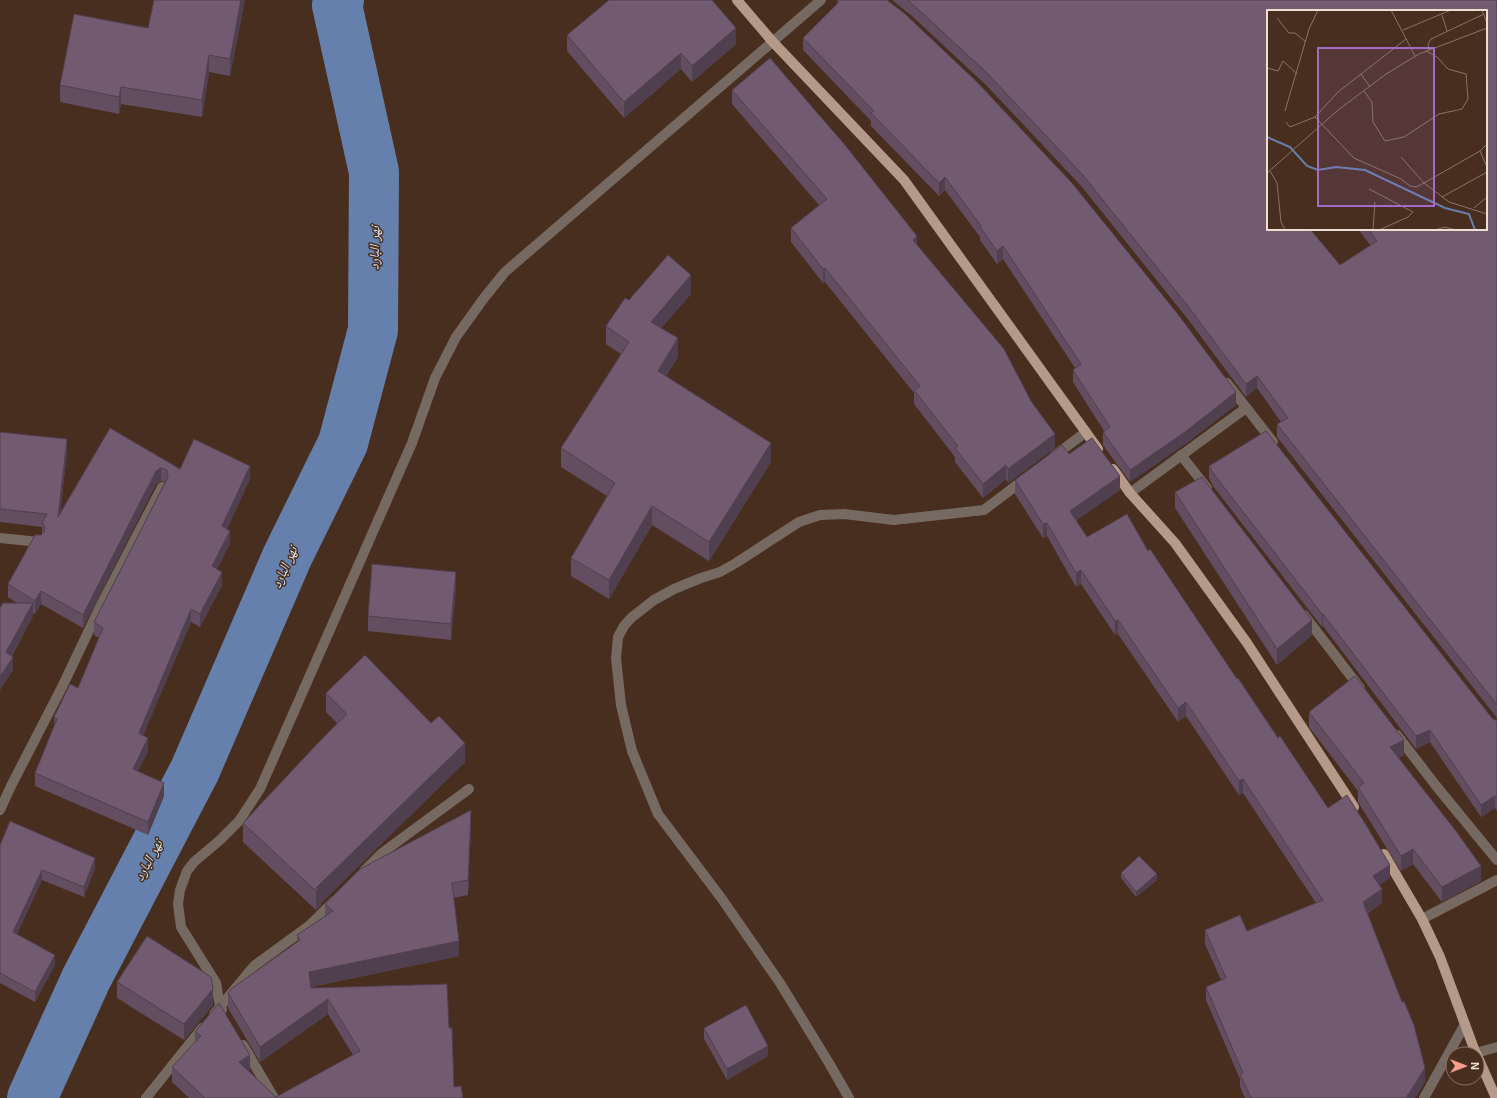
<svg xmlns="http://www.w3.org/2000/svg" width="1497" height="1098" viewBox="0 0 1497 1098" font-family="Arial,'Noto Naskh Arabic',sans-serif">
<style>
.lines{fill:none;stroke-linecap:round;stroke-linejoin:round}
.river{stroke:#6680ae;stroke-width:50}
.minor{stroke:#766961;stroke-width:10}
.major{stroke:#b59a8a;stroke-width:10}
.wall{fill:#624d61;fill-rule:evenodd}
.shaded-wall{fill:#503f4f}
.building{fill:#725a71;stroke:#503f4f;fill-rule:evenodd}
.labels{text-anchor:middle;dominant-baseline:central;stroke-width:3;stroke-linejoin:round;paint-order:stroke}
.water-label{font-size:14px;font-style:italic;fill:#dae3f1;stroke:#482e1e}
.inset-river{fill:none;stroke:#6680ae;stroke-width:2}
.inset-road{fill:none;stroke:#8a7466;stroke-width:1}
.view{fill:#a36ac6;fill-opacity:0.15;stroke:#a36ac6;stroke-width:2}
.inset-edge{fill:none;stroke:#eeddd3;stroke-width:2}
</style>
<rect width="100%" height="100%" fill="#482e1e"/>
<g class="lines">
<polyline class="river" points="32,1098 86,979 195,770 287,557 343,443 373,330 374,172 337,5 339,0"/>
<g class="minor">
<polyline points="1227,383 1273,442"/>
<polyline points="1181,455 1207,488"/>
<polyline points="1054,456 1086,432"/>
<polyline points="1130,493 1246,408"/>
<polyline points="0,538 39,542"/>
<polyline points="1304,615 1360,688"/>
<polyline points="1397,735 1437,787 1497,860"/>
<polyline points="0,810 11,786 62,687 102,603 162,487"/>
<polyline points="364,871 382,853 469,789"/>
<polyline points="1422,919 1497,880"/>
<polyline points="222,1010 220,1007 254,966 310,925 334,901"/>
<polyline points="214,1014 220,1007 216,983 181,927 178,904 180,890 187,871 194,862 220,840 239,821 260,789 412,443 435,378 456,337 484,298 505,272 821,0"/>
<polyline points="243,1045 274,1098"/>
<polyline points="1476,1053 1497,1047"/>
<polyline points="146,1098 202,1028"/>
<polyline points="849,1098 829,1063 780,983 722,899 658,814 632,751 621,705 616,658 618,637 624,626 631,618 654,600 674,589 701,578 720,572 736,563 799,522 820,515 844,514 894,520 984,510 1026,478"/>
<polyline points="1424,1098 1465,1024"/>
</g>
<g class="major">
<polyline points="737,0 772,41 904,180 1098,449"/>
<polyline points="1113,469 1130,493 1175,543 1247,643 1354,807"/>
<polyline points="1384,854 1422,919 1440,957 1476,1054"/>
<polyline points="1477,1055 1496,1098"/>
</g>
</g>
<g class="wall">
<polygon points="245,0 230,76 209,72 202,117 121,104 119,114 60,102 60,85 148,28"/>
<polygon points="837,0 1236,405 1185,444 1130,482 1103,445 1103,432 1104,431 1073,382 1073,370 1075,368 1003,259 997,264 980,240 980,237 945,190 939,196 871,126 871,121 803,50 803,38 837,4"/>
<path d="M892,0H1497V718L1277,437V424L1281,422L1257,388L1246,397L1187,318L1082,187L987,86L912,16ZM1486,11V229H1358L1371,246L1340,265L1268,229Z"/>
<polygon points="567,35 736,44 692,82 681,69 624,118 567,51"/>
<polygon points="732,90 917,245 1055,448 1008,483 1006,479 983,498 955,462 955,457 914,404 914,393 825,282 823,283 791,242 791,228 819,205 732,104"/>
<polygon points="691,294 661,328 678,357 666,376 771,462 709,561 652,525 609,599 571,576 571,558 607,496 561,467 561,448 621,354 606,344 606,326 629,300"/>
<polygon points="110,428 180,469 250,479 227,529 230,544 217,569 222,585 200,627 191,622 143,735 148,751 138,771 164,796 148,835 35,786 35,773 54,727 54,717 78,688 99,638 94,635 94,622 165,482 161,481 156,484 83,628 41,604 35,614 33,613 33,616 12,656 13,670 0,690 17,603 8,597 8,584 42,535 42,527 0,522 0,432 67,452 60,514"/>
<polygon points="1069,454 1120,490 1076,520 1087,537 1148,551 1237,679 1328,808 1390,878 1379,885 1382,903 1368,913 1425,1082 1415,1098 1245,1098 1240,1087 1240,1079 1206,1000 1206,987 1221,980 1205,944 1205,930 1247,931 1316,903 1243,793 1239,795 1186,716 1178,722 1118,634 1115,635 1081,584 1076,587 1047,536 1043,538 1015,494 1015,480"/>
<polygon points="1209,466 1492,718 1495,720 1497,720 1497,811 1495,808 1481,817 1430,742 1416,749 1323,626 1322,627 1213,486 1209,478"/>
<polygon points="1175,492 1312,635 1277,665 1175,508"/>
<polygon points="456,587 451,640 368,631 368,616"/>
<polygon points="326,693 431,723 465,762 321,903 321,905 316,910 243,842 243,823 337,723 326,712"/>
<polygon points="1309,712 1404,755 1399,758 1481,881 1442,902 1413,864 1401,871 1358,802 1358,791 1309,727"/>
<polygon points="471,825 468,895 454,898 459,956 311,987 311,988 449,1028 454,1087 463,1098 189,1098 172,1082 172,1067 195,1044 195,1032 250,1070 248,1070 276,1097 353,1055 328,1014 260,1062 228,1008 228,993 297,942 297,935 325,916 325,904"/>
<polygon points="0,845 95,868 84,897 42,880 17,934 55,965 35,1002 0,983"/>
<polygon points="1121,873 1157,880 1136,897 1121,878"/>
<polygon points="117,982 213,1005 184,1040 117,998"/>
<polygon points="704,1028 768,1056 727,1080 704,1039"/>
</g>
<g class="shaded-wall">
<polygon points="241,0 245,0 230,76 230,59"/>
<polygon points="736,28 736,44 692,82 692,66"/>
<polygon points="681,53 681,69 624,118 624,102"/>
<polygon points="209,55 209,72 202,117 202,100"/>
<polygon points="121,87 121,104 119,114 119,97"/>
<polygon points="945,177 945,190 939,196 939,183"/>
<polygon points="917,236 917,251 913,240"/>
<polygon points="1003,246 1003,259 997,264 997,251"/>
<polygon points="825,268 825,282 823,283 823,269"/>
<polygon points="691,275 691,294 651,340 651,322"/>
<polygon points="678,338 678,357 658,389 658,371"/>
<polygon points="1257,376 1257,388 1246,397 1246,384"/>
<polygon points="1236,392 1236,405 1185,444 1130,482 1130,470"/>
<polygon points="1055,434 1055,448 1008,483 1008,469"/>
<polygon points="67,439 67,452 58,530 58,517"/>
<polygon points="771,443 771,462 709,561 709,542"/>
<polygon points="1006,465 1006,479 983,498 983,484"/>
<polygon points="250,466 250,479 222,539 222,526"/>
<polygon points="161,468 161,481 156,484 83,628 83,615 156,471"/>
<polygon points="1120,476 1120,490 1070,525 1070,511"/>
<polygon points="652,506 652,525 609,599 609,580"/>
<polygon points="1047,523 1047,536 1043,538 1043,524"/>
<polygon points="230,531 230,544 212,579 212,566"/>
<polygon points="1081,570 1081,584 1076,587 1076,573"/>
<polygon points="222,572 222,585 200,627 200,614"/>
<polygon points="456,572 456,587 451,640 451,624"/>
<polygon points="41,591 41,604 35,614 35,601"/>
<polygon points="33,603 33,616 6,665 6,652"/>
<polygon points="191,609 191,622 139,746 139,733"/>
<polygon points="1322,614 1323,614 1323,626 1322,627"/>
<polygon points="1118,620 1118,634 1115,635 1115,621"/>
<polygon points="1312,620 1312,635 1277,665 1277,649"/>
<polygon points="13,657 13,670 0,690 0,677"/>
<polygon points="1186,702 1186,716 1178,722 1178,708"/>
<polygon points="1430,730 1430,742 1416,749 1416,736"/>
<polygon points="148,738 148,751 133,782 133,769"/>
<polygon points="1404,740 1404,755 1390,762 1390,747"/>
<polygon points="465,743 465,762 321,903 321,905 316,910 316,891 315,889"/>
<polygon points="1243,779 1243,793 1239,795 1239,781"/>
<polygon points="164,783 164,796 148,835 148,822"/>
<polygon points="1495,796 1495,808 1481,817 1481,805"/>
<polygon points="471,810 471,825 468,895 468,880"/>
<polygon points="1413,849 1413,864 1401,871 1401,856"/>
<polygon points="95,858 95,868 84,897 84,887"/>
<polygon points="1390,865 1390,878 1373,890 1373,876"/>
<polygon points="1481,866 1481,881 1442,902 1442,887"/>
<polygon points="42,870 42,880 13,942 13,932"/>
<polygon points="1157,874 1157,880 1136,897 1136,892"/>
<polygon points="1382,889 1382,903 1363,915 1363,902"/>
<polygon points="459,941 459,956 309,987 309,972"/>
<polygon points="55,955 55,965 35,1002 35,992"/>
<polygon points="213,989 213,1005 184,1040 184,1024"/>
<polygon points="328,999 328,1014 260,1062 260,1047"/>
<polygon points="768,1046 768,1056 727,1080 727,1069"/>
<polygon points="250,1055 250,1070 239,1077 239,1062"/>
<polygon points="1425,1068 1425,1082 1415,1098 1406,1098"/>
</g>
<g class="building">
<polygon points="154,0 241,0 230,59 209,55 202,100 121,87 119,97 60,85 74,14 148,28"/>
<polygon points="609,0 712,0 736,28 692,66 681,53 624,102 567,35"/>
<polygon points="837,0 887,0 904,13 977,82 1072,183 1177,313 1236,392 1185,432 1130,470 1103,432 1110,427 1073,370 1081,364 1003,246 997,251 980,227 981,226 945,177 939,183 871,113 874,111 803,38 839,2"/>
<path d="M908,0H1497V705L1277,424L1288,418L1257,376L1246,384L1187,305L1082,174L987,73ZM1268,11H1486V229H1368L1377,241L1340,265L1310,229H1268Z"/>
<polygon points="770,58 845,145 917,236 913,240 1004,349 1031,401 1055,434 1008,469 1006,465 983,484 955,448 958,446 914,390 920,386 825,268 823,269 791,228 827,199 732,90"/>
<polygon points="668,255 691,275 651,322 678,338 658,371 771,443 709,542 652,506 609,580 571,558 615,483 561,448 629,342 606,326 625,298 629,300"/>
<polygon points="110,428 180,469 194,439 250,466 222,526 230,531 212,566 222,572 200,614 191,609 139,733 148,738 133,769 164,783 148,822 35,773 57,719 54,717 70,684 78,688 103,628 94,622 168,477 167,470 161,468 156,471 83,615 41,591 35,601 8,584 35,535 41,535 44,532 45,527 42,523 47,514 0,509 0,432 67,439 58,517"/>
<polygon points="1266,431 1492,718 1495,720 1497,720 1497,798 1495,796 1481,805 1430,730 1416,736 1323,614 1322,614 1213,473 1209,466"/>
<polygon points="1092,438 1120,476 1070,511 1087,537 1127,514 1148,551 1150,549 1237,679 1238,678 1278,738 1280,736 1328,808 1347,795 1366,825 1390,865 1373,876 1382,889 1363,902 1402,1002 1404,1001 1414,1025 1425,1068 1406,1098 1251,1098 1240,1074 1243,1073 1206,987 1226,978 1205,930 1240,915 1247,931 1323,900 1243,779 1239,781 1186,702 1178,708 1118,620 1115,621 1081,570 1076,573 1047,523 1043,524 1015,480 1062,445 1069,454"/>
<polygon points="1202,477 1312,620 1277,649 1175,492"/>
<polygon points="372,564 456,572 451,624 368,616"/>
<polygon points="3,603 33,603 6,652 13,657 0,677 0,608"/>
<polygon points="365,655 431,723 439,716 465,743 315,889 321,886 316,891 243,823 318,743 347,714 326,693"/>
<polygon points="1355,676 1404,740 1390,747 1456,831 1481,866 1442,887 1413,849 1401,856 1358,787 1364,783 1309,712"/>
<polygon points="471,810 468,880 452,883 459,941 309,972 311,988 447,984 449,1028 452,1028 454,1087 461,1086 463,1098 205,1098 172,1067 201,1036 195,1032 219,1003 250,1055 239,1062 276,1097 360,1051 328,999 260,1047 228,993 231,989 300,940 297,935 333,911 325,904 360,869"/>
<polygon points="10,821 95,858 84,887 42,870 13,932 55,955 35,992 0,973 0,845"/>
<polygon points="1139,856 1157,874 1136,892 1121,873"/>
<polygon points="147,936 211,977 213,989 184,1024 117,982"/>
<polygon points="746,1005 768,1046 727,1069 704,1028"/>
</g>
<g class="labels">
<g class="water-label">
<text transform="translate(374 248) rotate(-89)">نهر البارد</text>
<text transform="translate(284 567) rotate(-66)">نهر البارد</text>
<text transform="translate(148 860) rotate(-62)">نهر البارد</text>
</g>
</g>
<g transform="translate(1267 10)">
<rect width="220" height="220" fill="#482e1e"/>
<path class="inset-river" d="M0,127L23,137L40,156L51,160L69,157L98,160L178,198L202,204L208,220"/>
<path class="inset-road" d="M124,0L148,46M215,0L220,13M175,5L180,21M10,8L22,23H28L39,32M136,20L184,0M162,40L161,34L164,29L217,4M0,54V58L11,61L16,51L30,64M94,64L103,77M97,81L105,92L106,112L118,131L137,127L172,104L195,99L201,89L199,64L181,59L170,47L159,41M18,101L42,19L51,0M48,107L71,82L139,29M19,112L23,117L48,107L87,148L134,169L143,176L149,177L157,173L182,192L220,204M213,141L220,157M134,147L157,173L213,141L220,134M3,161L10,173L14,212L18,220M0,163L70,101L119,64L152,44L220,18M102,179L146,202L141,207L112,220M175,187L220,162M207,198L220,187M106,220L108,192M168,220L178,217L189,220"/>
<path class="view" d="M51,38H167V196H51Z"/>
<rect width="220" height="220" class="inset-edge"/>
</g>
<g transform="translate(1465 1066) rotate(90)"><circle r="19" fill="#482e1e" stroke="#8a7466"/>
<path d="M0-3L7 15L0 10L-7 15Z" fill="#f59d8f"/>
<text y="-6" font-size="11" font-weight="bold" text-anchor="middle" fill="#eeddd3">N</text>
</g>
</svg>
